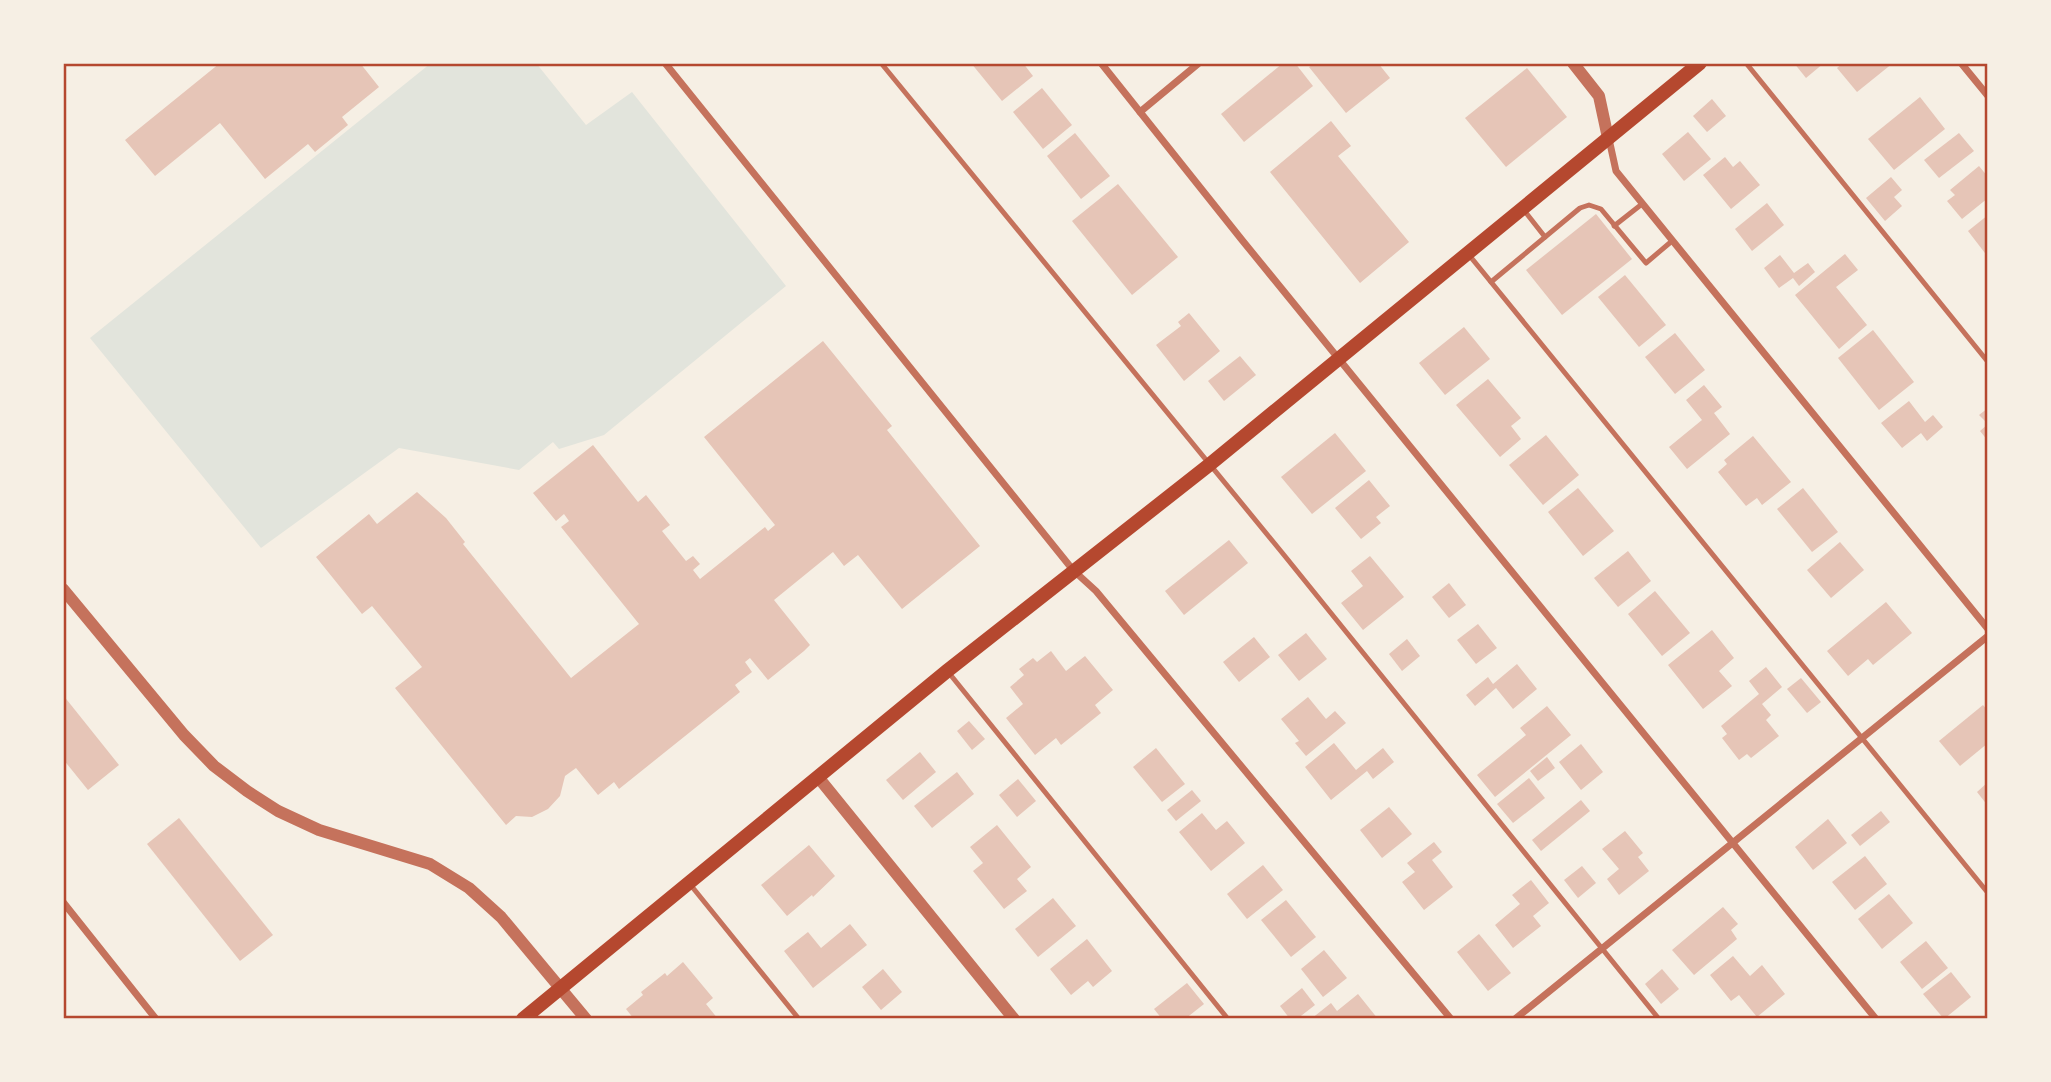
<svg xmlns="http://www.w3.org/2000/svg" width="2051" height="1082" viewBox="0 0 2051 1082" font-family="Rubik,sans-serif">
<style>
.green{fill:#e2e4dc}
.building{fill:#e6c5b7}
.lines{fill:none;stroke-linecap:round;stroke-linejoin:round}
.service{stroke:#c5725c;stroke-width:5}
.minor{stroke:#c5725c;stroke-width:7}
.tertiary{stroke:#c5725c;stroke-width:12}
.secondary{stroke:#b5482f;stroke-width:14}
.neatline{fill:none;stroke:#b5482f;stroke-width:2.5}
</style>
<rect width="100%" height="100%" fill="#f6efe4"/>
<polygon class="green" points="431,63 536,63 586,125 632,92 786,286 604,435 559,449 553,442 519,470 399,448 261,548 90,338"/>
<g class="building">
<polygon points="220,63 360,63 379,87 342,117 348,125 315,152 308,144 265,179 220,123 155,176 125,140"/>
<polygon points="971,63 1023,63 1033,76 1002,101"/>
<polygon points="1283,63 1295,63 1313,86 1244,142 1221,114"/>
<polygon points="1315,63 1378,63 1390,78 1346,113 1309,67"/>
<polygon points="1794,63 1824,63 1806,78"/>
<polygon points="1843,63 1893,63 1857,92 1837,68"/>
<polygon points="1527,68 1567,117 1506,167 1465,118"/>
<polygon points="1042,88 1072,125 1043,149 1013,112"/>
<polygon points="1920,97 1945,129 1894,170 1868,139"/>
<polygon points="1712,99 1726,116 1707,132 1693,116"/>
<polygon points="1331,121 1351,146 1338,156 1409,242 1360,283 1270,172"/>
<polygon points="1688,132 1711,159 1684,181 1662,154"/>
<polygon points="1075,133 1110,176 1081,199 1047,156"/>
<polygon points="1959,133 1974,151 1939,178 1924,160"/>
<polygon points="1725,157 1733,167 1740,161 1760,185 1731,209 1703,175"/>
<polygon points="1979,166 1988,177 1988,198 1962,219 1947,201 1955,195 1950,190"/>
<polygon points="1891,177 1902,190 1894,197 1902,206 1885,221 1866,198"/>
<polygon points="1118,184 1178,257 1132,295 1072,221"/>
<polygon points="1767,203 1784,225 1752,251 1735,229"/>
<polygon points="1596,214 1632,259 1562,315 1526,270"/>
<polygon points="1988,215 1988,257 1968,231"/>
<polygon points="1845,254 1858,270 1836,287 1867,325 1839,349 1795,295"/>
<polygon points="1780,255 1794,273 1808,263 1815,272 1799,286 1793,278 1779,288 1764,268"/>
<polygon points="1625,275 1666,325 1639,347 1598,297"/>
<polygon points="1189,313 1220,351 1184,381 1156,345 1181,326 1178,322"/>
<polygon points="1464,327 1490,359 1445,395 1419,363"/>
<polygon points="1873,330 1914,382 1879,410 1838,358"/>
<polygon points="1675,333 1705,370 1675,394 1645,357"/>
<polygon points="823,341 892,426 887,430 980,546 902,609 858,555 844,566 833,552 774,600 810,645 804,651 768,680 750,658 745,662 752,672 735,685 740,692 619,789 614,782 598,795 576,768 565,776 560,796 548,809 532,817 516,816 506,825 395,688 422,667 372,606 362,614 316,557 369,514 377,524 417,492 446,518 465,542 463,544 571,678 639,624 561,527 569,521 564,514 556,521 533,493 593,445 638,502 646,495 670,525 662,531 686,561 693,556 700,564 693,570 700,579 765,527 768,531 775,525 704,437"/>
<polygon points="1240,356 1256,375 1224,401 1208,381"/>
<polygon points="1488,379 1521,418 1511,426 1521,439 1500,457 1456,405"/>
<polygon points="1704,385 1722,407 1714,413 1730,434 1687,469 1669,447 1702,420 1686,400"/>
<polygon points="1909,401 1925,422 1933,415 1943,427 1927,441 1921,433 1902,448 1881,423"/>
<polygon points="1988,408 1988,441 1980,431 1988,424 1979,415"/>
<polygon points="1335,433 1366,471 1312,514 1281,477"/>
<polygon points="1546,435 1579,475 1543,505 1509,465"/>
<polygon points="1753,436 1791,482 1762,505 1757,498 1746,506 1718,472 1727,464 1724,460"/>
<polygon points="1369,480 1390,506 1376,517 1381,523 1361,539 1335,508"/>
<polygon points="1578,488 1614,531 1583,556 1548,512"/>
<polygon points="1803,488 1838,532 1812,552 1777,509"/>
<polygon points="1229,540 1248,563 1184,615 1165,591"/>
<polygon points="1840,542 1864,570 1831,598 1807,570"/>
<polygon points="1628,551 1651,581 1618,607 1594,578"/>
<polygon points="1370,556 1404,597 1363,630 1341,603 1363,586 1351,571"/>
<polygon points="1449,583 1466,605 1449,618 1432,597"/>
<polygon points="1655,591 1690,633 1662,656 1628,614"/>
<polygon points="1886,602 1912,633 1873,665 1868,659 1848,676 1827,651"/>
<polygon points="1478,624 1497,648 1476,664 1457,640"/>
<polygon points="1712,630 1734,658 1719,671 1732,686 1703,709 1668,665"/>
<polygon points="1306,633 1327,659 1299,681 1278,655"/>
<polygon points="1254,637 1270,657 1239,682 1223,662"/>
<polygon points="1407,639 1420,656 1402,671 1389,654"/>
<polygon points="1051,651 1066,671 1085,656 1113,690 1095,705 1101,713 1061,745 1056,738 1035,755 1006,718 1023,704 1010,687 1024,675 1019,669 1033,658 1037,662"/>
<polygon points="1517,664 1537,689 1513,709 1496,688 1475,706 1466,695 1488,677 1493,684"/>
<polygon points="1766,667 1782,687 1762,704 1771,715 1766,720 1779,736 1751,758 1747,754 1739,760 1722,738 1727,734 1721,726 1759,694 1749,681"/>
<polygon points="1801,678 1821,702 1807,713 1787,689"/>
<polygon points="63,695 119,765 88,790 63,759"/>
<polygon points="1308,697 1326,719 1335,711 1346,723 1306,756 1295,743 1299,741 1281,719"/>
<polygon points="1983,705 1988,711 1988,743 1960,766 1939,741"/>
<polygon points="1547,706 1571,735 1495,797 1477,775 1526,735 1520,728"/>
<polygon points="969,721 985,739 972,750 957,731"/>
<polygon points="1334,743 1356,770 1383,748 1394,762 1373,779 1367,771 1331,800 1305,767"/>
<polygon points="1581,744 1603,772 1581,790 1559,762"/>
<polygon points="1156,748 1185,784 1162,802 1133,767"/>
<polygon points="920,752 936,772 903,800 886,780"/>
<polygon points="1547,757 1555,768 1538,781 1530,771"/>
<polygon points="957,772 974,794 932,828 914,806"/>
<polygon points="1529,778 1545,798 1513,823 1497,804"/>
<polygon points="1018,779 1036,801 1017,817 999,795"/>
<polygon points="1988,782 1988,806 1977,792"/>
<polygon points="1192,790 1201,801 1176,821 1167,810"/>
<polygon points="1581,800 1590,811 1541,851 1532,840"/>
<polygon points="1389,807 1412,834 1382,858 1360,830"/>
<polygon points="1881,811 1890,822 1860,846 1851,835"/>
<polygon points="1202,813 1216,830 1227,821 1245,843 1211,871 1179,832"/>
<polygon points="179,818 273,935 240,961 147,844"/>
<polygon points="1828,819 1847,843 1813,870 1795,847"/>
<polygon points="997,825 1031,867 1017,879 1027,891 1004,909 973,871 983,863 970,847"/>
<polygon points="1625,831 1643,853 1638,857 1649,871 1619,895 1607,879 1619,869 1602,849"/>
<polygon points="1434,842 1442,852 1432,860 1453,887 1424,910 1402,882 1415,872 1407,863"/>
<polygon points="809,845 835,876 813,897 812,895 787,916 761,885"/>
<polygon points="1865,856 1887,884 1855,910 1832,882"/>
<polygon points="1263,865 1283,890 1247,919 1227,894"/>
<polygon points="1582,866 1596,883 1578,898 1564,880"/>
<polygon points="1531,880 1549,903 1533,916 1541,926 1513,948 1495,925 1520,904 1512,895"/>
<polygon points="1889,894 1913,923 1882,949 1858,919"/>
<polygon points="1053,898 1076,926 1038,957 1015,929"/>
<polygon points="1286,900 1316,937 1291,957 1261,920"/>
<polygon points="1723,907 1738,924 1731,930 1737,939 1694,975 1672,950"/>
<polygon points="850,924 867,945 813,988 784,951 808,932 821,948"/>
<polygon points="1479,934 1511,973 1488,991 1457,952"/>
<polygon points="1087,939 1112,971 1093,987 1088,981 1071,995 1050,969"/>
<polygon points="1926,941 1948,968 1922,989 1900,962"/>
<polygon points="1324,950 1347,978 1323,997 1301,969"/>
<polygon points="1733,956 1750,976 1762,965 1785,994 1757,1017 1739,995 1731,1001 1710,975"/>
<polygon points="683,962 713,998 706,1004 718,1019 634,1019 626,1009 643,995 641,992 665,973 667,976"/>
<polygon points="883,969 902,992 881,1010 862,987"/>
<polygon points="1662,969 1679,989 1661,1004 1645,984"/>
<polygon points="1951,972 1971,997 1944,1019 1923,994"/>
<polygon points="1187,983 1204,1004 1185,1019 1162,1019 1154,1009"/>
<polygon points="1302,988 1315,1005 1297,1019 1290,1019 1280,1006"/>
<polygon points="1358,994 1378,1019 1311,1019 1331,1003 1337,1011"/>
</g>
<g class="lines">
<g class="service">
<polyline points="881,63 1284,555 1659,1019"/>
<polyline points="1746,63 1988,362"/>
<polyline points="1523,209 1545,237"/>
<polyline points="1614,226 1642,204"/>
<polyline points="1469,255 1988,893"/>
<polyline points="1491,282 1580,208 1589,205 1601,209 1646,263 1672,241"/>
<polyline points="949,673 1228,1019"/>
<polyline points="689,883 799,1019"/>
</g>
<g class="minor">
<polyline points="665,63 1073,570 1096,591 1451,1019"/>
<polyline points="1101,63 1242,240 1876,1019"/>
<polyline points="1961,63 1988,96"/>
<polyline points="1140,112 1199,63"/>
<polyline points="1609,139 1616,171 1988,629"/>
<polyline points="63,902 156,1019"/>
<polyline points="1515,1019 1988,636"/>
</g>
<g class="tertiary">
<polyline points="1573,63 1599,96 1608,138"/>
<polyline points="63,589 184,735 214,766 247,791 278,811 319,830 430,864 469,888 501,917 586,1019"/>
<polyline points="818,777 1014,1019"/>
</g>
<polyline class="secondary" points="523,1019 947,671 1209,465 1700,63"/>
</g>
<rect width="2051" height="1082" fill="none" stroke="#f6efe4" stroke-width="130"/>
<rect x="65" y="65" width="1921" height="952" class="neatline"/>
</svg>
